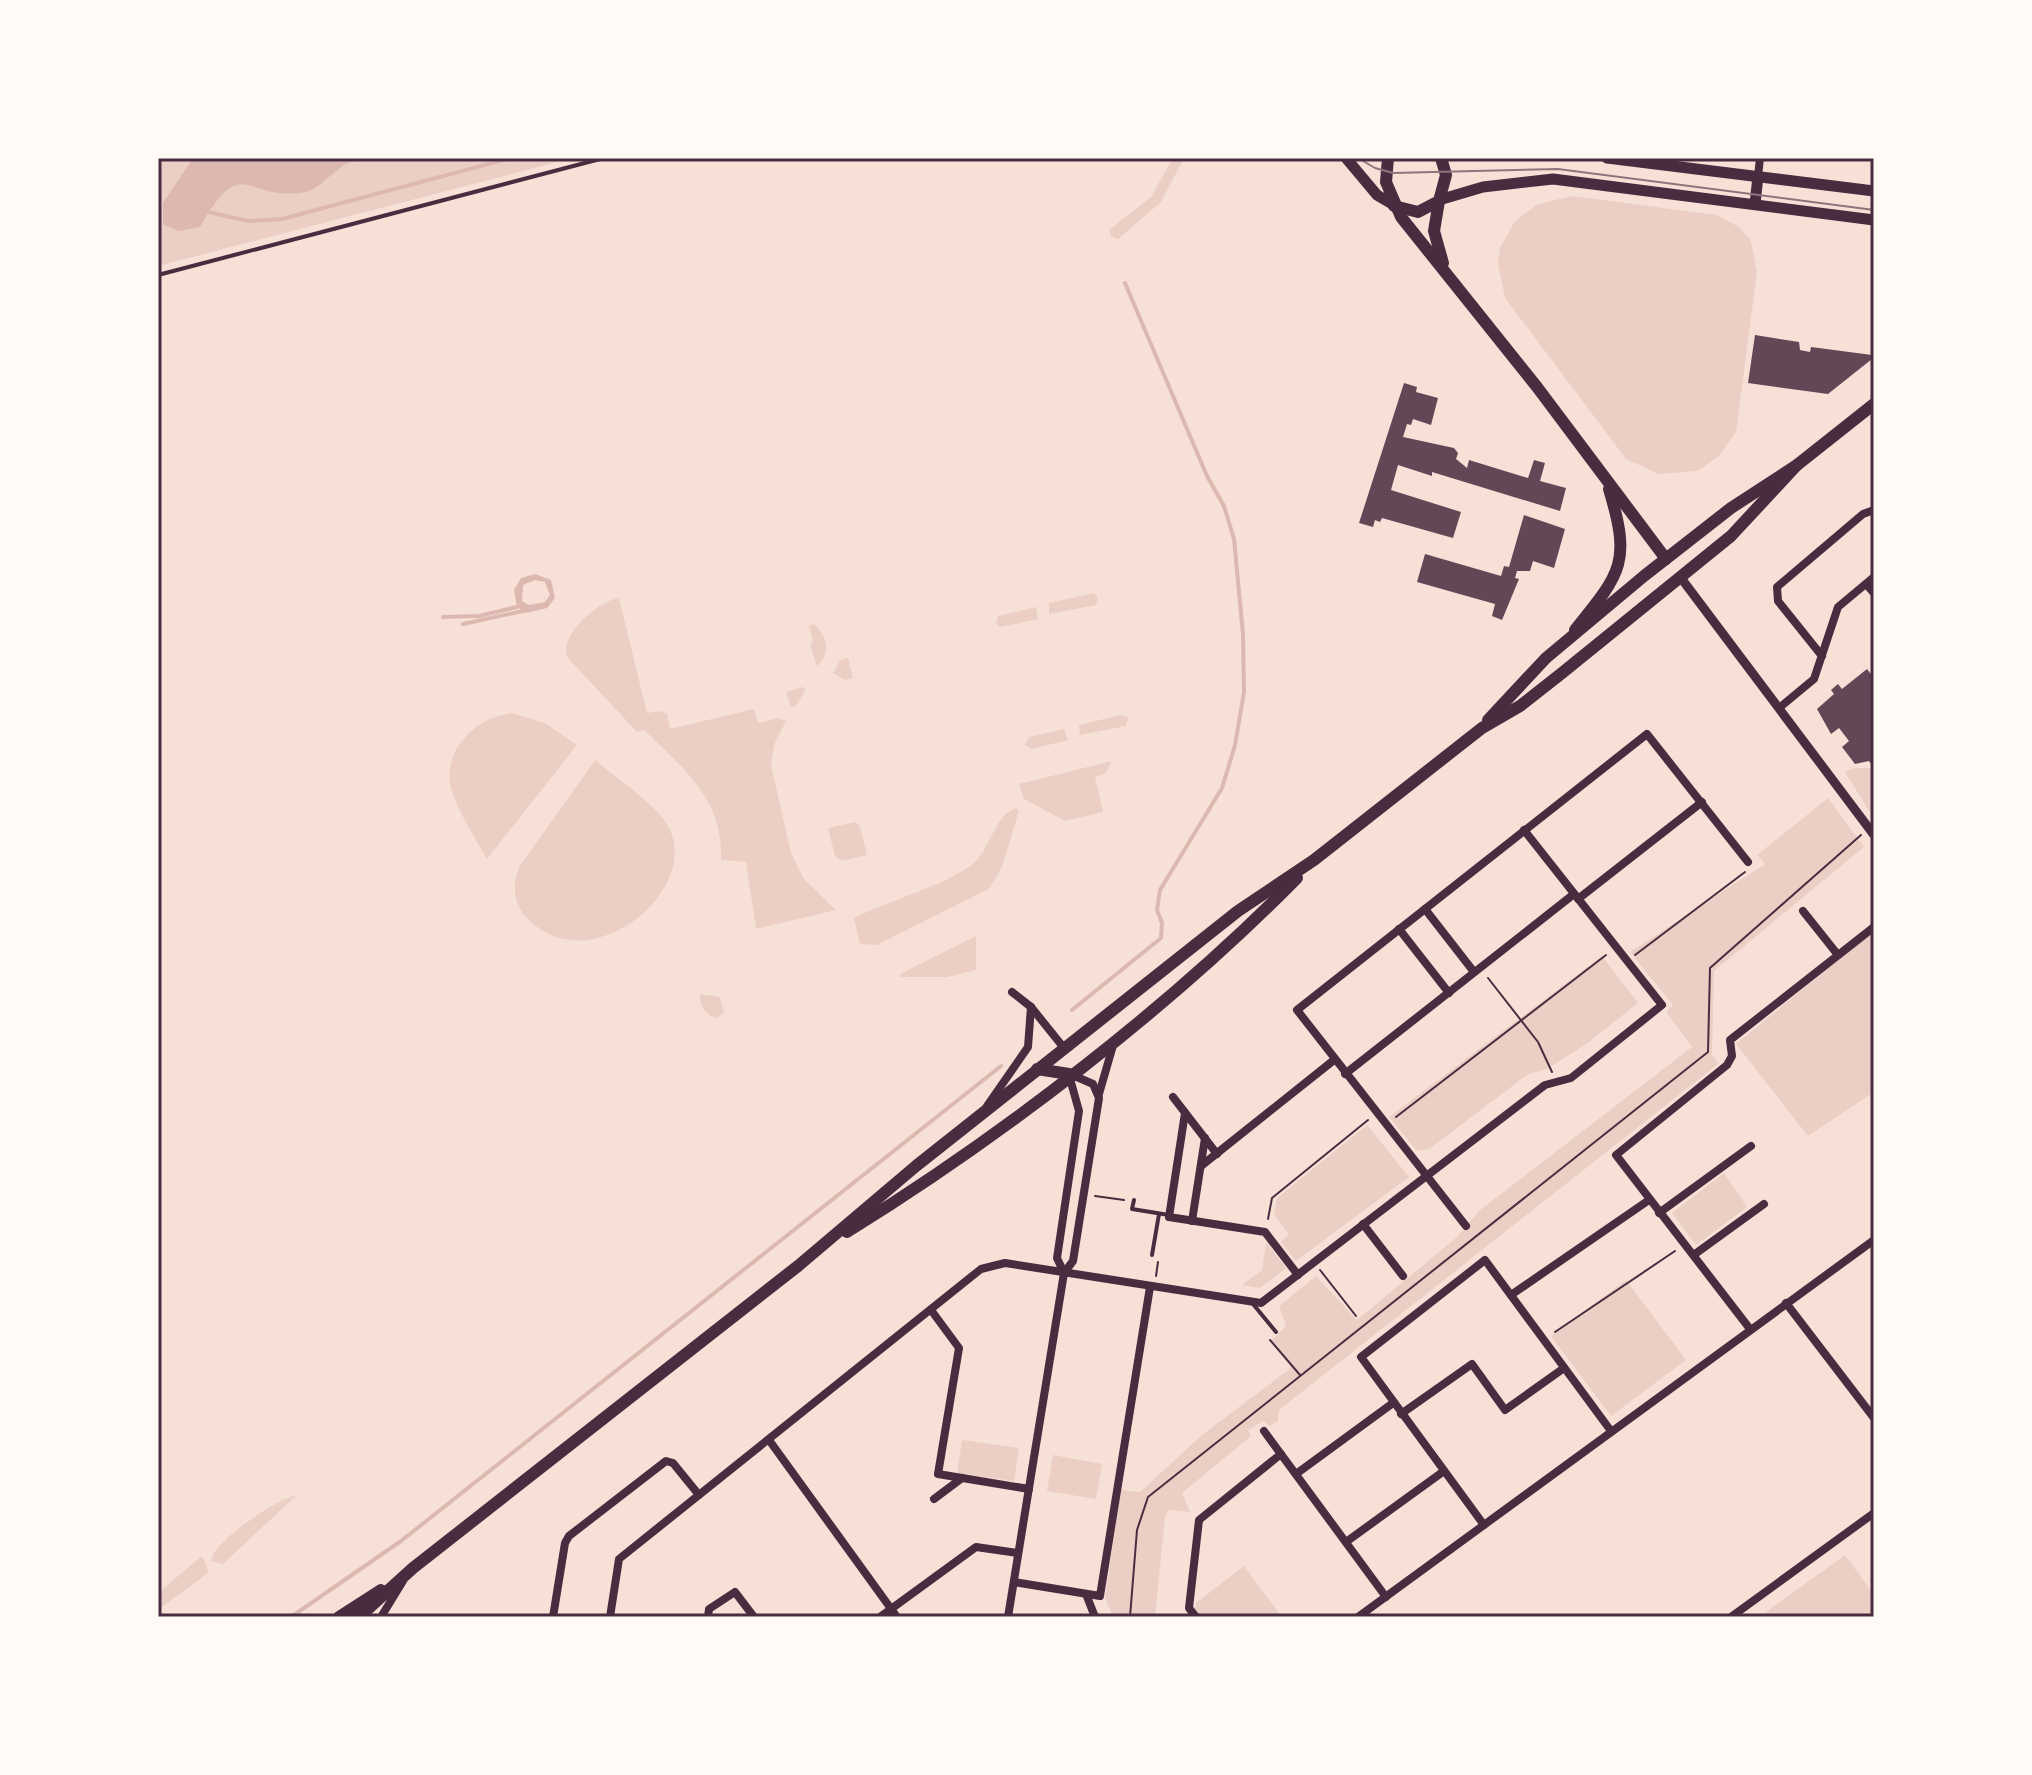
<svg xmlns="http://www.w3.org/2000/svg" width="2032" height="1775" font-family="Figtree,sans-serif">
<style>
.green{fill:#ebcfc5}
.water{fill:#dcb8b0;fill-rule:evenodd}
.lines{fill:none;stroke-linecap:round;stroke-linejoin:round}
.stream{stroke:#dcb8b0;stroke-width:4}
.building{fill:#644757}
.path{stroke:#4a2c40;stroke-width:2}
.service{stroke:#4a2c40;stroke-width:4}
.minor{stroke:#4a2c40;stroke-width:8}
.tertiary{stroke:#4a2c40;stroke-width:9}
.secondary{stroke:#4a2c40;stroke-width:11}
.primary{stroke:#4a2c40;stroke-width:12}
.trunk{stroke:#4a2c40;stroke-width:12}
.tram{stroke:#8f747c;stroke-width:2}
.neatline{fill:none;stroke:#4a2c40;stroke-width:3}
</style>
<rect width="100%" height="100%" fill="#f7e1d7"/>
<!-- green -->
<g class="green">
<polygon points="158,158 573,158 158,266"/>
<polygon points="1173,158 1184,158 1161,202 1118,239 1111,236 1109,230 1151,197"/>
<polygon points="1572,196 1717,215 1739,227 1751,241 1757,272 1736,432 1718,457 1697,471 1659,474 1626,459 1505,298 1498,263 1500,248 1515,221 1538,204"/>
<polygon points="1094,593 1098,598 1096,605 1049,614 1049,603"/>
<path d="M619,598L647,713L660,711L667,714L670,729L754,709L758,723L779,718L786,721L774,745L771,765L791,853L804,879L836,910L756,929L746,862L721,860C723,799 685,770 644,730L637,732L567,657C559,635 599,600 619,598Z"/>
<polygon points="1036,607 1038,619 1000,627 996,623 998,616"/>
<path d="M814,624C828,636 831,655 817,666L810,645L813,642L809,626Z"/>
<polygon points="848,658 853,678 845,680 833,673 840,660"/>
<polygon points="802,687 806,689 796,706 791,707 786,692"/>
<path d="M512,713L545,723L577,745L487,859C475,838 460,815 452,792C440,752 475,717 512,713Z"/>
<polygon points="1121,715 1128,718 1126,726 1080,735 1079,725"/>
<polygon points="1064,729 1068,740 1032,749 1025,745 1029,737"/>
<path d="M595,760C616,778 656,804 668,826C703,888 594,980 531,922C514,907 511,887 519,867Z"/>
<polygon points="1112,761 1105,774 1095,777 1103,812 1065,821 1024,799 1019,784"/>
<polygon points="1854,768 1874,768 1874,819 1845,772"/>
<polygon points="1828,798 1864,847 1714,971 1712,1054 1718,1064 1279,1410 1278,1421 1270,1426 1263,1421 1248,1430 1251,1436 1182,1493 1190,1512 1169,1510 1165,1517 1155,1617 1113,1617 1105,1598 1121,1490 1140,1492 1202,1435 1291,1368 1272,1340 1286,1326 1279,1306 1316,1276 1357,1320 1457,1237 1480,1210 1692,1047 1666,1012 1673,1005 1630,952 1765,864 1757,855"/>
<path d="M1016,808L1019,811L1002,867L989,889L877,945L860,944L854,918C890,900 938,888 970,866C991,852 993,815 1016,808Z"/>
<polygon points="855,822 860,827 867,855 842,861 835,856 828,828"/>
<polygon points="1874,931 1874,1092 1808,1136 1736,1044"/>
<polygon points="976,936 976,970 947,977 901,977 900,974"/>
<polygon points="1602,956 1638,1003 1589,1042 1549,1068 1527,1075 1429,1149 1417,1151 1389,1117"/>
<path d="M700,994L720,997L724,1013L716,1018C705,1015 699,1005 700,994Z"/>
<polygon points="1367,1125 1409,1177 1296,1261 1281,1242 1289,1234 1274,1215 1277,1198"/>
<polygon points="1724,1173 1747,1207 1696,1245 1672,1213"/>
<polygon points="1266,1242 1286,1268 1260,1288 1242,1285 1262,1270"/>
<polygon points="1626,1280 1686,1360 1611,1416 1551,1336"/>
<polygon points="962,1440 1019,1448 1014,1481 957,1473"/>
<polygon points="1053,1455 1102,1464 1096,1499 1047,1491"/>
<path d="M297,1495L223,1564L211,1561C211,1543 279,1497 297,1495Z"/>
<polygon points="1845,1555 1874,1595 1874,1617 1759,1617"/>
<polygon points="202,1556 209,1572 158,1610 158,1593"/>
<polygon points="1244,1566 1282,1617 1199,1617 1195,1611 1196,1603"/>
</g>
<!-- water -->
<g class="water">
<path d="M193,158H408C388,162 365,156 346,164C333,171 319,189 306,192C244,203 244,150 200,227L178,231L163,224V203Z"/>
<path d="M535,574L551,580L555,598L547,608L526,613L517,607L514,590L521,578ZM535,580L545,582L550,595L545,602L529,605L522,601L523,585Z"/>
</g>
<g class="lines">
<!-- stream -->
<g class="stream">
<polyline points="208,212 248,221 282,219 511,158"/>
<polyline points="443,617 479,616 517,607"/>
<polyline points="463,624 523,611"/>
<polyline points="1072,1010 1161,938 1162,923 1157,910 1160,890 1222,788 1235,745 1244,692 1243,634 1234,539 1224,506 1207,476 1125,283"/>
<polyline points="291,1617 401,1541 1001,1066"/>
</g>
</g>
<!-- building -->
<g class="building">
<polygon points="1755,335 1799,342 1800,350 1810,352 1811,347 1872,355 1872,359 1828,394 1748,383"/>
<polygon points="1404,383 1417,387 1416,392 1438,398 1431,425 1413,419 1411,425 1407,424 1403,437 1454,448 1458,453 1456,459 1467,468 1469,460 1528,478 1534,460 1545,463 1540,481 1566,488 1560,511 1432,472 1432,476 1398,465 1391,490 1461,512 1453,538 1382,518 1380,522 1375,520 1373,527 1359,523"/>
<polygon points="1524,515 1565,529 1554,568 1533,561 1530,571 1517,571 1515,578 1519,579 1502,620 1492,616 1495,604 1417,582 1425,554 1501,576 1504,566 1509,567"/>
<polygon points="1867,669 1874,678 1874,768 1869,761 1855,764 1842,747 1849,741 1839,728 1831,734 1817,709 1834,694 1831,690 1838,684 1842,689"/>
</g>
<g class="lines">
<!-- path -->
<g class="path">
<polyline points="1635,955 1745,872"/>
<polyline points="1488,978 1538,1042 1552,1072"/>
<polyline points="1396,1117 1606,955"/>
<polyline points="1095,1196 1124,1200"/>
<polyline points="1268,1219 1272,1198 1368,1120"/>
<polyline points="1320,1270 1356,1316"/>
<polyline points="1156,1276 1158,1262"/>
<polyline points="1555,1332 1675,1251"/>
<polyline points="1270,1340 1300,1375"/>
<polyline points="1130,1617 1137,1530 1148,1497 1708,1052 1710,968 1861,835"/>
</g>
<!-- service -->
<g class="service">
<polyline points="158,275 604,158"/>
<polyline points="1134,1200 1132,1209 1169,1215"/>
<polyline points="1152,1255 1159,1214"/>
<polyline points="1253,1304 1276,1332"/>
</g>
<!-- minor -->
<g class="minor">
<polyline points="1758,176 1760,158"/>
<polyline points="1866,584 1874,593"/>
<polyline points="1822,656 1778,601 1777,587 1863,514 1874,510"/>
<polyline points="1779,708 1814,679 1838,607 1874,577"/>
<polyline points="1578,899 1702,802"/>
<polyline points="1425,909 1474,972"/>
<polyline points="1803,911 1838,955"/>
<polyline points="1399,929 1449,993"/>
<polyline points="1012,992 1031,1007 1064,1048"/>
<polyline points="1345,1074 1574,894"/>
<polyline points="1099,1094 1114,1042"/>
<polyline points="1173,1097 1217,1154"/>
<polyline points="987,1106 1028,1047 1031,1007"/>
<polyline points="1185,1113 1169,1217 1265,1232 1298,1275"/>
<polyline points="1201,1166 1334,1060"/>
<polyline points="1659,1213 1751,1146"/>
<polyline points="1192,1221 1205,1138"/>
<polyline points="1363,1224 1403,1276"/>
<polyline points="1466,1226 1297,1010 1647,734 1748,862"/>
<polyline points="1695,1254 1764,1204"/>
<polyline points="1064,1273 1057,1258 1079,1111 1069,1075"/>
<polyline points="1511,1295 1649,1200"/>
<polyline points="1786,1303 1874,1418"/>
<polyline points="931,1310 959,1348 938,1474 1029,1489"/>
<polyline points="1750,1329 1616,1155 1727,1065 1732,1056 1730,1040 1874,927"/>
<polyline points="1401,1414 1472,1364 1505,1410 1564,1368"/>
<polyline points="1264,1431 1386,1597"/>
<polyline points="769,1440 897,1617"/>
<polyline points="1296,1474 1393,1403"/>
<polyline points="934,1499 962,1478"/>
<polyline points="1484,1525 1361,1357 1485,1260 1611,1431"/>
<polyline points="1346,1542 1444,1471"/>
<polyline points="1014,1582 1100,1596 1150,1287"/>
<polyline points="1086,1594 1095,1617"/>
<polyline points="381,1617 403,1581"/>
<polyline points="553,1617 565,1543 569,1536 666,1461 673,1463 699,1495"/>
<polyline points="610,1617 619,1559 981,1269 1005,1263 1261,1303 1545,1085 1571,1078 1662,1005 1524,830"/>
<polyline points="708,1617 709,1609 735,1592 754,1617"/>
<polyline points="880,1617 976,1547 1018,1553"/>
<polyline points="1008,1617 1064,1273 1073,1261 1099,1098 1093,1084 1070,1074"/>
<polyline points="1196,1617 1189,1608 1199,1520 1281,1454"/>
<polyline points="1358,1617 1874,1240"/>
<polyline points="1731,1617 1874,1513"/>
</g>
<!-- tertiary -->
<polyline class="tertiary" points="1681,578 1874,835"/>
<!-- secondary -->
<g class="secondary">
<polyline points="1346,158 1377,195 1394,205"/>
<polyline points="1607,158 1874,191"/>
<polyline points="1439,200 1483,187 1553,179 1874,220"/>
<polyline points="1755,204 1758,176"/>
</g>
<!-- primary -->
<g class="primary">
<polyline points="1388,158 1386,182 1401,217 1537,387 1666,559"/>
<polyline points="1439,201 1434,231 1443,263"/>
<polyline points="1394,206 1418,212 1439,201 1446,175 1441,158"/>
<path d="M1575,630C1622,572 1631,562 1609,489"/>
</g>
<!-- trunk -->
<g class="trunk">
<polyline points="1488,720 1546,658 1644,576 1731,508 1797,465 1874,404"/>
<polyline points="1037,1069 1069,1074"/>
<path d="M847,1232C1002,1136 1169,1008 1297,878"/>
<polyline points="339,1617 381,1590"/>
<polyline points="359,1617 413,1568 798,1266 916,1166 1238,911 1314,860 1482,728 1520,706 1562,673 1731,536 1797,465"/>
</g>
<!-- tram -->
<polyline class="tram" points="1358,158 1375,168 1393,173 1558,169 1874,210"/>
</g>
<!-- border -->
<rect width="2032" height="1775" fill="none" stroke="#fffaf5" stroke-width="320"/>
<rect x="160" y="160" width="1712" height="1455" class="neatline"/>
</svg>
